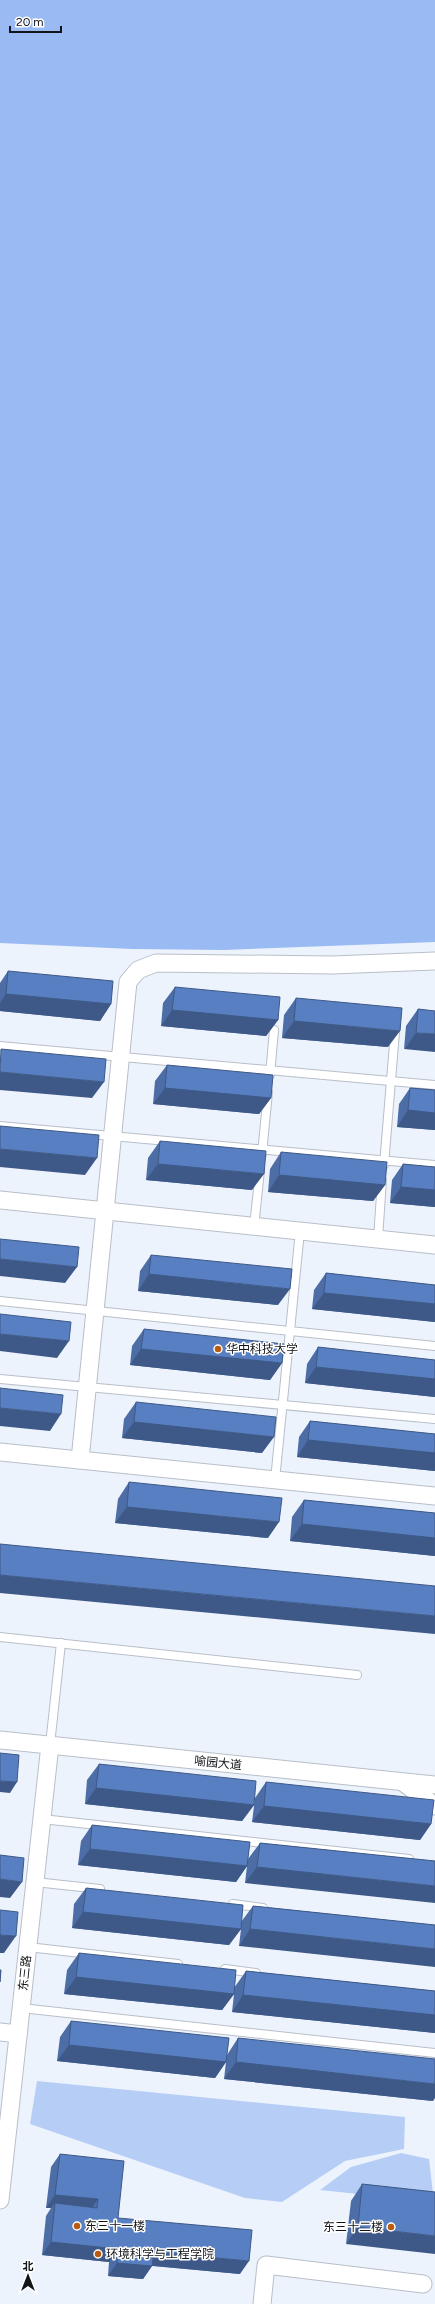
<svg xmlns="http://www.w3.org/2000/svg" width="435" height="2304" font-family="Figtree,'Noto Sans SC',sans-serif">
<style>
.green{fill:#b6cef6}
.forest{fill:#99baf3}
.lines{fill:none;stroke-linecap:round;stroke-linejoin:round}
.lane-casing{stroke:#b9bfc8;stroke-width:10}
.street-casing{stroke:#b9bfc8;stroke-width:19}
.lane{stroke:#fff;stroke-width:8}
.street{stroke:#fff;stroke-width:17}
.wall{fill:#4c6da6}
.shaded-wall{fill:#3e5987}
.building{fill:#587fc1;stroke:#3e5987}
.poi-dot{fill:#b95b10;stroke:#fff;stroke-width:1.5}
.labels{text-anchor:middle;stroke-width:3;stroke-linejoin:round;paint-order:stroke}
.poi-label{font-size:12px;fill:#121418;stroke:#fff;text-anchor:start}
.street-label{font-size:12px;fill:#121418;stroke:#fff}
</style>
<rect width="100%" height="100%" fill="#edf3fd"/>
<!-- green -->
<g class="green">
<polygon points="37,2081 405,2117 404,2149 345,2161 282,2202 245,2198 30,2124"/>
<polygon points="401,2153 429,2159 434,2202 320,2190 351,2167"/>
</g>
<!-- forest -->
<polygon class="forest" points="0,0 435,0 435,942 224,950 132,949 0,943"/>
<g class="lines">
<!-- lane casing -->
<g class="lane-casing">
<g id="lane">
<polyline points="0,1046 435,1085"/>
<polyline points="270,1075 274,1030"/>
<polyline points="0,1126 435,1165"/>
<polyline points="262,1154 268,1092"/>
<polyline points="384,1165 395,1032"/>
<polyline points="254,1227 260,1170"/>
<polyline points="378,1239 382,1180"/>
<polyline points="0,1301 435,1346"/>
<polyline points="0,1379 435,1419"/>
<polyline points="275,1480 300,1231"/>
<polyline points="0,1637 357,1675"/>
<polyline points="50,1745 61,1643"/>
<polyline points="42,1819 409,1859"/>
<polyline points="35,1882 100,1889"/>
<polyline points="233,1904 263,1908"/>
<polyline points="28,1947 178,1964"/>
<polyline points="225,1969 256,1973"/>
<polyline points="21,2008 435,2053"/>
</g>
</g>
<!-- street casing -->
<g class="street-casing">
<g id="street">
<polyline points="0,1200 435,1245"/>
<polyline points="0,1452 435,1496"/>
<polyline points="80,1460 128,982 138,970 156,963 332,965 435,961"/>
<polyline points="0,1740 435,1785"/>
<polyline points="404,1783 435,1806"/>
<polyline points="0,2032 18,2034"/>
<polyline points="0,2200 50,1745"/>
<polyline points="262,2304 266,2265 423,2284"/>
</g>
</g>
<!-- lane -->
<use href="#lane" class="lane"/>
<!-- street -->
<use href="#street" class="street"/>
</g>
<!-- wall -->
<g class="wall">
<polygon points="8,971 111,1004 100,1021 0,1011 0,983"/>
<polygon points="175,987 278,1020 266,1036 161,1026 163,1003"/>
<polygon points="296,998 388,1047 282,1038 284,1015"/>
<polygon points="418,1009 435,1011 404,1049 406,1026"/>
<polygon points="167,1065 271,1098 259,1114 153,1104 155,1081"/>
<polygon points="410,1088 435,1090 435,1130 397,1127 399,1104"/>
<polygon points="160,1141 252,1190 146,1180 148,1158"/>
<polygon points="281,1152 385,1185 373,1201 268,1192 270,1169"/>
<polygon points="403,1164 435,1167 435,1207 390,1203 392,1180"/>
<polygon points="151,1255 278,1305 138,1291 140,1271"/>
<polygon points="326,1273 435,1285 435,1322 312,1309 314,1290"/>
<polygon points="144,1329 282,1363 270,1380 130,1365 132,1346"/>
<polygon points="318,1347 435,1360 435,1397 305,1383 307,1364"/>
<polygon points="136,1402 262,1453 122,1438 124,1419"/>
<polygon points="310,1421 435,1434 435,1471 297,1457 299,1437"/>
<polygon points="129,1482 268,1538 115,1523 118,1499"/>
<polygon points="304,1500 435,1513 435,1556 290,1541 292,1517"/>
<polygon points="99,1764 254,1805 242,1821 85,1804 87,1780"/>
<polygon points="266,1782 431,1824 420,1840 252,1822 255,1798"/>
<polygon points="92,1825 248,1859 260,1843 435,1861 245,1883 247,1866 236,1882 78,1865 81,1841"/>
<polygon points="86,1888 241,1922 253,1906 435,1925 239,1946 241,1929 229,1945 72,1928 74,1904"/>
<polygon points="79,1953 234,1988 246,1971 435,1991 435,2033 232,2012 234,1994 222,2010 64,1994 67,1970"/>
<polygon points="71,2021 227,2055 238,2038 433,2101 224,2079 226,2062 215,2078 57,2061 60,2037"/>
<polygon points="60,2154 118,2218 240,2274 152,2266 143,2279 108,2276 109,2262 42,2255 46,2216 51,2208 46,2208 51,2167"/>
<polygon points="362,2184 435,2192 346,2244 351,2201"/>
</g>
<!-- shaded-wall -->
<g class="shaded-wall">
<polygon points="6,994 111,1004 100,1021 0,1011 0,1003"/>
<polygon points="172,1010 278,1020 266,1036 161,1026"/>
<polygon points="294,1021 400,1031 388,1047 282,1038"/>
<polygon points="416,1033 435,1034 435,1052 404,1049"/>
<polygon points="0,1072 104,1082 92,1098 0,1090"/>
<polygon points="165,1088 271,1098 259,1114 153,1104"/>
<polygon points="408,1110 435,1113 435,1130 397,1127"/>
<polygon points="0,1149 97,1158 85,1175 0,1167"/>
<polygon points="158,1164 264,1174 252,1190 146,1180"/>
<polygon points="279,1175 385,1185 373,1201 268,1192"/>
<polygon points="401,1187 435,1190 435,1207 390,1203"/>
<polygon points="0,1259 77,1267 65,1283 0,1276"/>
<polygon points="149,1274 290,1289 278,1305 138,1291"/>
<polygon points="324,1293 435,1304 435,1322 312,1309"/>
<polygon points="0,1334 69,1341 57,1358 0,1351"/>
<polygon points="141,1349 282,1363 270,1380 130,1365"/>
<polygon points="316,1367 435,1379 435,1397 305,1383"/>
<polygon points="0,1408 61,1414 50,1431 0,1426"/>
<polygon points="134,1422 274,1437 262,1453 122,1438"/>
<polygon points="308,1440 435,1453 435,1471 297,1457"/>
<polygon points="127,1507 279,1522 268,1538 115,1523"/>
<polygon points="302,1524 435,1538 435,1556 290,1541"/>
<polygon points="0,1575 435,1616 435,1634 0,1593"/>
<polygon points="0,1781 17,1782 10,1793 0,1792"/>
<polygon points="96,1788 254,1805 242,1821 85,1804"/>
<polygon points="264,1806 431,1824 420,1840 252,1822"/>
<polygon points="90,1849 247,1866 236,1882 78,1865"/>
<polygon points="257,1867 435,1886 435,1903 245,1883"/>
<polygon points="0,1879 22,1882 10,1898 0,1897"/>
<polygon points="83,1912 241,1929 229,1945 72,1928"/>
<polygon points="250,1929 435,1949 435,1967 239,1946"/>
<polygon points="0,1935 16,1936 4,1953 0,1953"/>
<polygon points="76,1977 234,1994 222,2010 64,1994"/>
<polygon points="243,1995 435,2015 435,2033 232,2012"/>
<polygon points="69,2045 226,2062 215,2078 57,2061"/>
<polygon points="236,2062 435,2084 435,2098 433,2101 224,2079"/>
<polygon points="55,2195 98,2199 89,2212 55,2203 51,2208 46,2208"/>
<polygon points="358,2227 435,2236 435,2254 346,2244"/>
<polygon points="51,2242 118,2249 109,2262 42,2255"/>
<polygon points="154,2252 249,2261 240,2274 145,2265"/>
<polygon points="117,2263 152,2266 143,2279 108,2276"/>
</g>
<!-- building -->
<g class="building">
<polygon points="8,971 113,981 111,1004 6,994"/>
<polygon points="175,987 280,997 278,1020 172,1010"/>
<polygon points="296,998 402,1008 400,1031 294,1021"/>
<polygon points="418,1009 435,1011 435,1034 416,1033"/>
<polygon points="1,1049 106,1059 104,1082 0,1072"/>
<polygon points="167,1065 273,1075 271,1098 165,1088"/>
<polygon points="410,1088 435,1090 435,1113 408,1110"/>
<polygon points="0,1126 99,1135 97,1158 0,1149"/>
<polygon points="160,1141 266,1151 264,1174 158,1164"/>
<polygon points="281,1152 387,1162 385,1185 279,1175"/>
<polygon points="403,1164 435,1167 435,1190 401,1187"/>
<polygon points="0,1239 79,1247 77,1267 0,1259"/>
<polygon points="151,1255 292,1269 290,1289 149,1274"/>
<polygon points="326,1273 435,1285 435,1304 324,1293"/>
<polygon points="0,1314 71,1322 69,1341 0,1334"/>
<polygon points="144,1329 284,1344 282,1363 141,1349"/>
<polygon points="318,1347 435,1360 435,1379 316,1367"/>
<polygon points="0,1388 63,1395 61,1414 0,1408"/>
<polygon points="136,1402 276,1417 274,1437 134,1422"/>
<polygon points="310,1421 435,1434 435,1453 308,1440"/>
<polygon points="129,1482 282,1498 279,1522 127,1507"/>
<polygon points="304,1500 435,1513 435,1538 302,1524"/>
<polygon points="0,1544 435,1586 435,1616 0,1575"/>
<polygon points="0,1753 19,1755 17,1782 0,1781"/>
<polygon points="99,1764 256,1781 254,1805 96,1788"/>
<polygon points="266,1782 434,1800 431,1824 264,1806"/>
<polygon points="92,1825 250,1842 247,1866 90,1849"/>
<polygon points="260,1843 435,1861 435,1886 257,1867"/>
<polygon points="0,1855 24,1858 22,1882 0,1879"/>
<polygon points="86,1888 243,1905 241,1929 83,1912"/>
<polygon points="253,1906 435,1925 435,1949 250,1929"/>
<polygon points="0,1910 18,1912 16,1936 0,1935"/>
<polygon points="79,1953 236,1970 234,1994 76,1977"/>
<polygon points="0,1970 1,1970 0,1982"/>
<polygon points="246,1971 435,1991 435,2015 243,1995"/>
<polygon points="71,2021 229,2038 226,2062 69,2045"/>
<polygon points="238,2038 435,2059 435,2084 236,2062"/>
<polygon points="60,2154 124,2161 118,2218 252,2230 249,2261 154,2252 152,2266 117,2263 118,2249 51,2242 55,2203 97,2208 98,2199 55,2195"/>
<polygon points="362,2184 435,2192 435,2236 358,2227"/>
</g>
<!-- markers -->
<g class="poi-dot">
<circle cx="218" cy="1349" r="4"/>
<circle cx="77" cy="2226" r="4"/>
<circle cx="391" cy="2227" r="4"/>
<circle cx="98" cy="2254" r="4"/>
</g>
<g class="labels">
<!-- poi labels -->
<g class="poi-label">
<text x="226" y="1353">华中科技大学</text>
<text x="85" y="2230">东三十一楼</text>
<text x="383" y="2231" text-anchor="end">东三十二楼</text>
<text x="106" y="2258">环境科学与工程学院</text>
</g>
<!-- street labels -->
<g class="street-label">
<text transform="translate(218 1763) rotate(6)" y="4">喻园大道</text>
<text transform="translate(25 1973) rotate(-84)" y="4">东三路</text>
</g>
</g>
<!-- north arrow -->
<g transform="translate(28 2276)" stroke="#ffffff" stroke-width="3" paint-order="stroke">
<path d="M0-3L7 15L0 10L-7 15Z" fill="#121418"/>
<text y="-6" font-size="11" font-weight="bold" text-anchor="middle" fill="#121418">北</text>
</g>
<!-- scale -->
<path d="M10 26v6h51v-6" fill="none" stroke="#121418" stroke-width="2"/>
<text x="16" y="26" font-size="12" fill="#121418" stroke="#ffffff" stroke-width="3" paint-order="stroke">20 m</text>
</svg>
